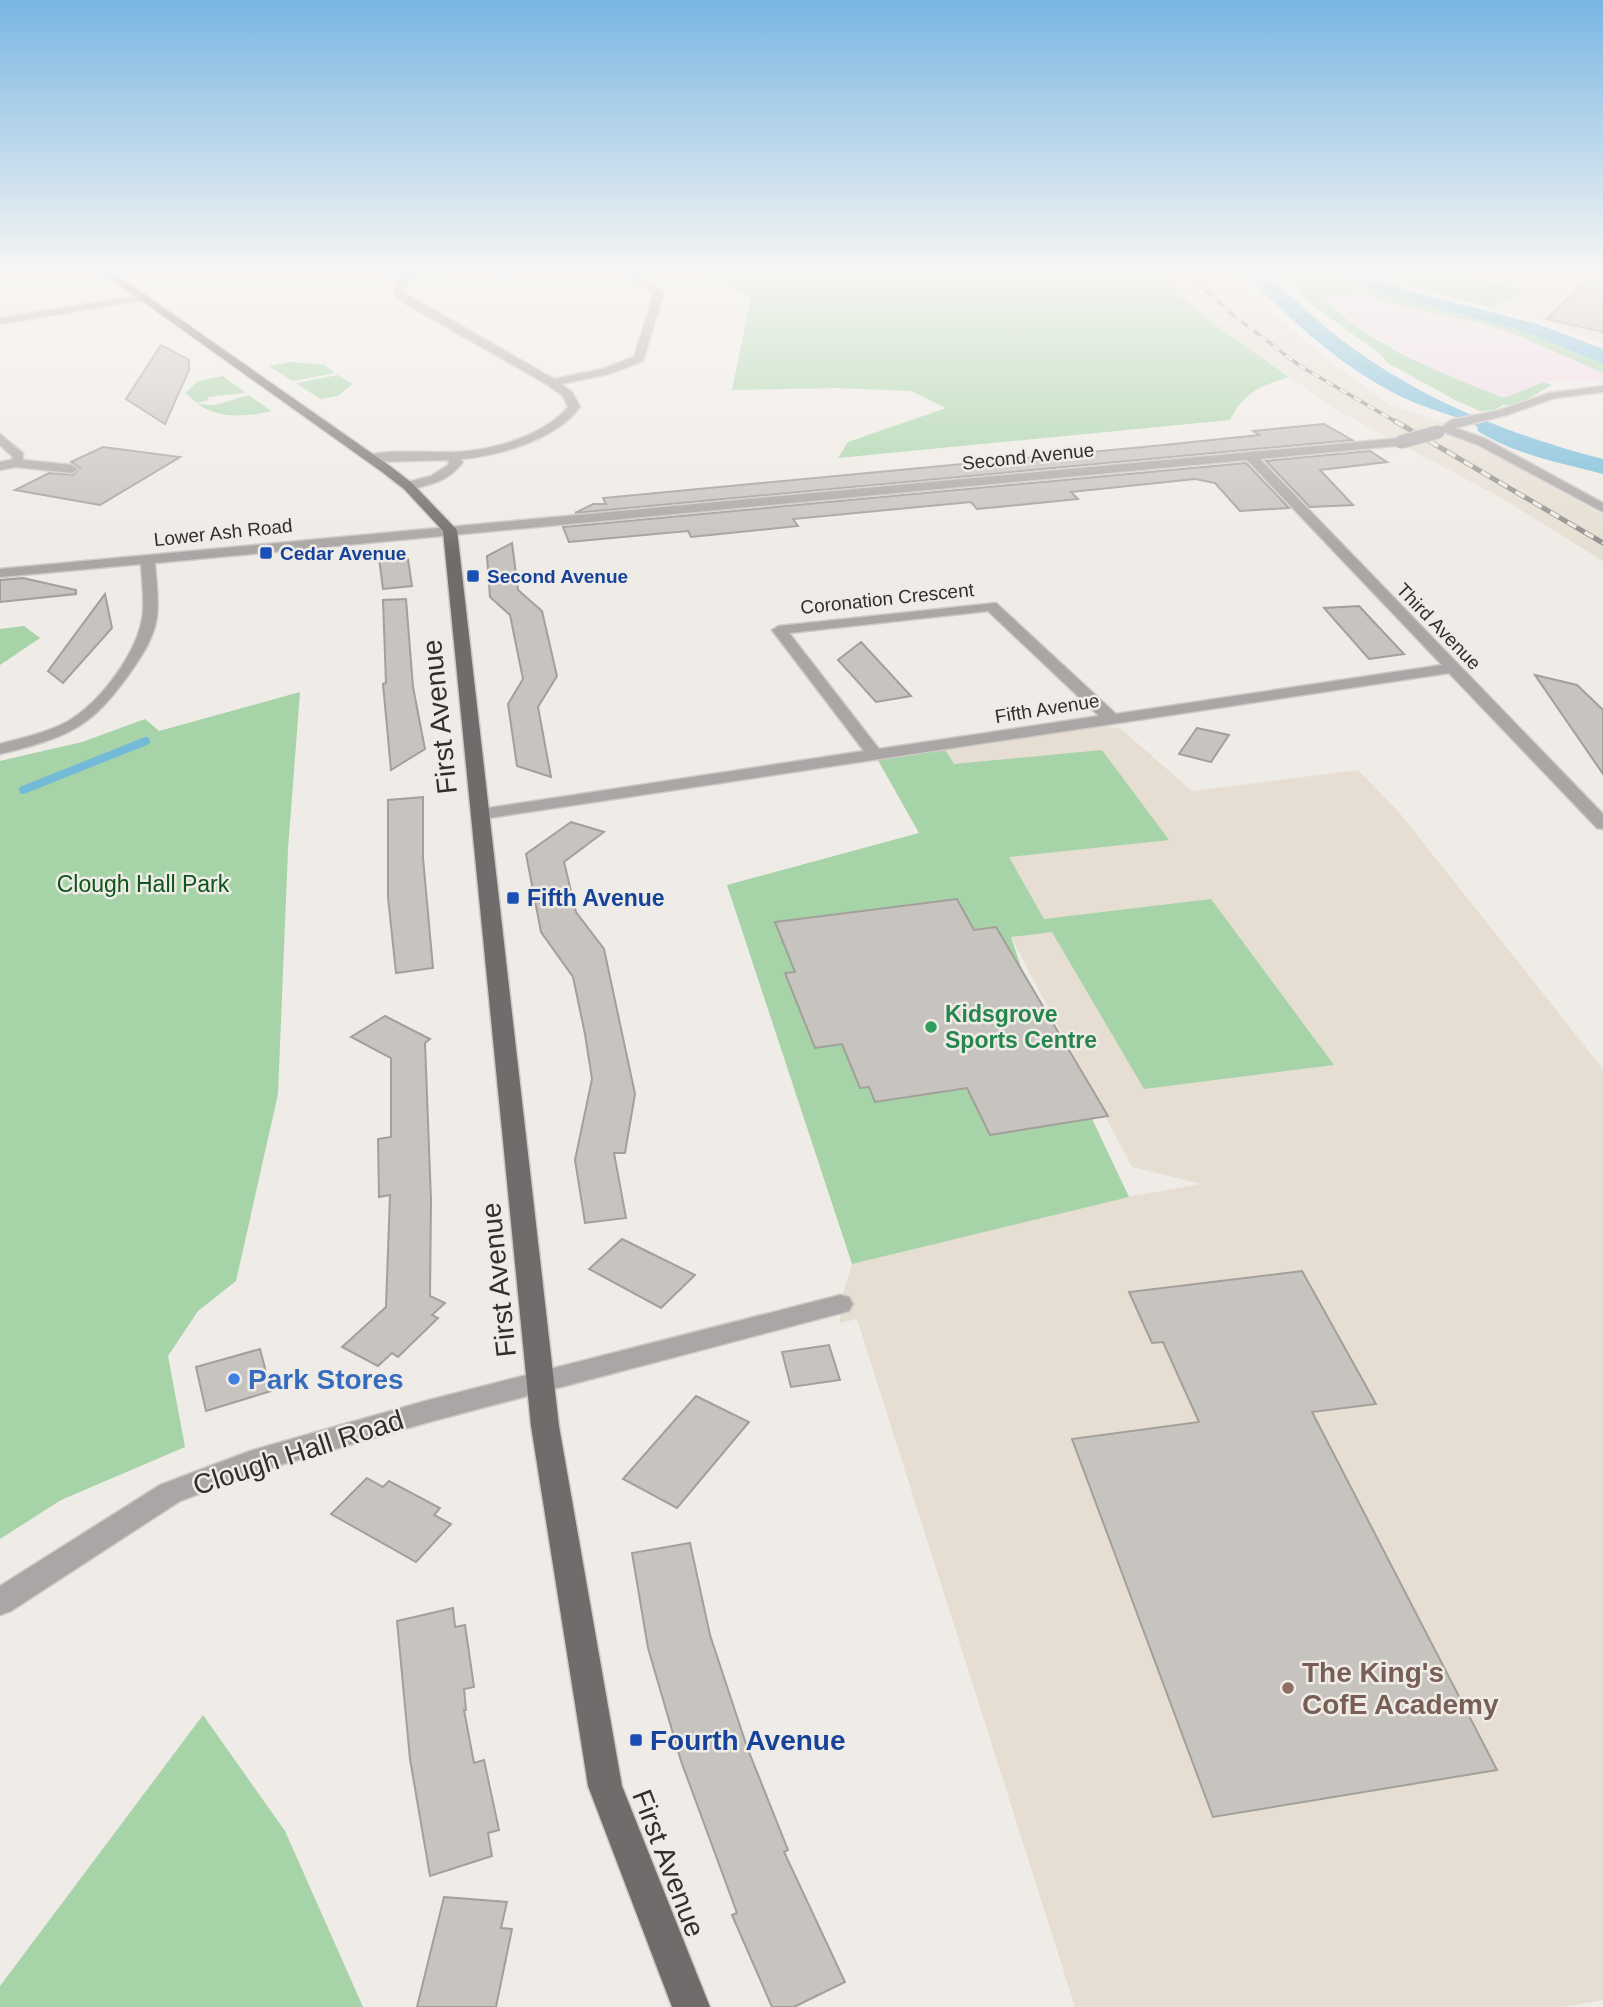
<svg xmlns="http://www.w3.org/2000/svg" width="1603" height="2007" font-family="Arial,sans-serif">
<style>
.commercial{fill:#f1dae7}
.built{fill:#e6ded2}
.green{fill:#a6d3a7}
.water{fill:#73bad9}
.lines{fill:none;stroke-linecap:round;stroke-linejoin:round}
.stream{stroke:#73bad9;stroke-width:8}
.building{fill:#c7c3be;stroke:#a39f9a;stroke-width:2}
.minor-casing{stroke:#cdc9c5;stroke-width:3}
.major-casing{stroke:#cdc9c5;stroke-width:3}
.minor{fill:#a9a6a5;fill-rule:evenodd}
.major{fill:#716c6b;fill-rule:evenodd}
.rail-far1-casing{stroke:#918f8b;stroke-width:3.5}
.rail-casing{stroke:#918f8b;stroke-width:5}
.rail-far1{stroke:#efebe6;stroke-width:2.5;stroke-dasharray:8;stroke-linecap:butt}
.rail{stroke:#efebe6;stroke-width:3.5;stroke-dasharray:10;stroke-linecap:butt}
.minor-bridge-casing{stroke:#cdc9c5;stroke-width:15;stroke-linecap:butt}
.minor-bridge{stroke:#a9a6a5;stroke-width:13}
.transit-dot{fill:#1a4fb4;stroke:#efebe6;stroke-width:2.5}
.leisure-dot{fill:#2e9e5b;stroke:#efebe6;stroke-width:2.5}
.shop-dot{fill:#3f7fe0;stroke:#efebe6;stroke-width:2.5}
.education-dot{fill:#8d6e63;stroke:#efebe6;stroke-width:2.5}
.labels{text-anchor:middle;stroke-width:5;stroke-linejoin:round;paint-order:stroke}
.far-street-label{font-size:19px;fill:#302f2d;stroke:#efebe6}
.far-transit-label{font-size:19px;font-weight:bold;fill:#164399;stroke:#efebe6;text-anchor:start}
.park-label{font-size:23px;fill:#0d551a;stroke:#efebe6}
.transit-label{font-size:23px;font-weight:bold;fill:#164399;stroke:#efebe6;text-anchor:start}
.leisure-label{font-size:23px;font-weight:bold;fill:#27864d;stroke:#efebe6;text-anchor:start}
.near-street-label{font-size:28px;fill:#302f2d;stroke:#efebe6}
.near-shop-label{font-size:28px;font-weight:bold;fill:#366cbe;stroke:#efebe6;text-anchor:start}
.near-education-label{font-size:28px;font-weight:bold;fill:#785e54;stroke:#efebe6;text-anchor:start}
.near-transit-label{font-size:28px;font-weight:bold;fill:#164399;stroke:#efebe6;text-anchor:start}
</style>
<rect width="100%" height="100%" fill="#efebe6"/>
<!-- commercial -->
<polygon class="commercial" points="1365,293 1381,301 1510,332 1603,373 1603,382 1564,379 1544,382 1504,398 1437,372 1358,327 1325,300 1330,296"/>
<!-- built -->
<g class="built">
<polygon points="1158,273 1229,273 1251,296 1328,360 1390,405 1447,423 1434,429 1500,457 1603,515 1603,561 1498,496 1338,411 1195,310"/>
<polygon points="1450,273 1603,273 1603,344 1551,323 1492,308 1524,291 1487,279"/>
<polygon points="1089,723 1121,729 1192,791 1358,770 1398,811 1603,1069 1603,2000 1563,2007 1075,2007 857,1319 840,1323 840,1304 852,1264 859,1256 959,1226 1201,1184 1132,1167 1011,937 1051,931 942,745"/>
</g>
<!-- green -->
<g class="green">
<path d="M706,273H1158L1195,310L1289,377C1261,386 1244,392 1230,420L838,458L848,442L946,408L911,391L837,388L732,390L751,298Z"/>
<path d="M1281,273H1334L1380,293L1524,331L1603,364V373L1510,332L1478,323L1381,301L1365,293L1330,296L1325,300C1373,347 1442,374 1504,398L1544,382L1552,385L1515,406L1503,405L1494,410L1480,411L1455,400L1388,363L1378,352L1313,306Z"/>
<path d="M1382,273C1435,273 1474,275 1525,291L1492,308L1431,292Z"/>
<polygon points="292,362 324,365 335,373 293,381 269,366"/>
<polygon points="338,375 352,384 338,396 320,399 296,383"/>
<polygon points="223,376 246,393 207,397 209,400 197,403 185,393 198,381"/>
<path d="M249,395L271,411C248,417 218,419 198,404L215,405Z"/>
<polygon points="24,626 40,638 0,665 0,629"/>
<polygon points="300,692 288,849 278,1094 236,1281 198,1311 168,1356 185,1447 61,1500 0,1539 0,761 82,742 145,719 159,731"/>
<polygon points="942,745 954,764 1102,750 1169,840 1009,857 1044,919 1211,899 1334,1065 1144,1089 1052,932 1011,937 1023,973 1129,1197 852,1264 727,885 919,833 875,755"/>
<polygon points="203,1715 285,1831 363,2007 0,2007 0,1986"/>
</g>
<!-- water -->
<g class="water">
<path d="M1245,273H1264C1294,298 1322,327 1354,349C1429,403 1514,436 1603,459V474C1561,463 1516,455 1478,431L1477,426C1449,413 1419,407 1392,392C1336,362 1288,318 1245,273Z"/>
<polygon points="1334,273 1366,273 1407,290 1540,325 1603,349 1603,364 1524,331 1380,293"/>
</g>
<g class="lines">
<!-- stream -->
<polyline class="stream" points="23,790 146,741"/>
</g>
<!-- building -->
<g class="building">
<polygon points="1594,273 1603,273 1603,332 1547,319"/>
<polygon points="161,345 189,360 189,370 165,424 126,399"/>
<polygon points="1324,424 1352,440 575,513 593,504 606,504 603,498 1164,445 1259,435 1253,431"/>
<polygon points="103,447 180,457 100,505 15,490 49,473 73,475 80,468 71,462"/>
<polygon points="1370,451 1387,462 1320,470 1353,505 1310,507 1266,461"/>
<polygon points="1246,463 1289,508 1240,511 1215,483 1195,479 1071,492 1078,499 977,509 971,502 793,519 798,526 691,537 688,531 569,542 563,527"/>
<polygon points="512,543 518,590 542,611 557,676 538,707 551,777 517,766 508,704 523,679 510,615 490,597 487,556"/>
<polygon points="378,550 408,559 412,586 383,589"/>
<polygon points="23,578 76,590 76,594 0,602 0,580"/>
<polygon points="105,594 112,628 63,683 48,671"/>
<polygon points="406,599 413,687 425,749 391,770 383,684 386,683 383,600"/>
<polygon points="1359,606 1373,621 1404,654 1369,659 1324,608"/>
<polygon points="861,642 911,696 876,702 838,660"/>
<polygon points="1535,675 1577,685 1603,710 1603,774"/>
<polygon points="1197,728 1229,735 1211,762 1179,754"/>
<polygon points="423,797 423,858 433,968 396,973 388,897 388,800"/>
<polygon points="571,822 604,832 564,862 576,912 604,949 635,1094 625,1153 614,1153 626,1218 585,1223 575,1160 592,1079 585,1034 573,977 541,932 526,854"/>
<polygon points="957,899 974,930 996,927 1108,1116 990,1135 967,1088 875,1102 869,1087 860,1088 842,1044 815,1048 785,973 795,972 775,922"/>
<polygon points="385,1016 430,1039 425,1043 431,1200 430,1296 445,1303 432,1315 438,1318 398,1357 392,1353 378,1366 342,1347 386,1307 390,1195 379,1197 378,1139 391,1137 391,1058 351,1037"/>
<polygon points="622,1239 695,1275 661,1308 589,1269"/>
<polygon points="1302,1271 1376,1404 1312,1412 1497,1770 1213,1817 1072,1439 1199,1422 1163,1342 1152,1343 1129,1292"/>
<polygon points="829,1345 840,1380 791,1387 782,1352"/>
<polygon points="260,1349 271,1391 206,1411 196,1367"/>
<polygon points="696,1396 749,1422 677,1508 623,1479"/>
<polygon points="367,1478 383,1487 389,1481 440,1508 434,1515 451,1524 416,1562 331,1514"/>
<polygon points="690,1543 710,1635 747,1747 788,1850 784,1852 845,1982 794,2007 772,2007 732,1915 737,1913 681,1761 648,1648 632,1553"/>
<polygon points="453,1608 455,1627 465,1625 474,1687 464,1689 466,1710 464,1710 474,1763 484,1760 499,1830 488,1833 492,1856 430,1876 410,1759 397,1621"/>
<polygon points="444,1897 507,1902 501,1928 512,1929 496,2007 417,2007"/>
</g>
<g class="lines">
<!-- minor casing -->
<g class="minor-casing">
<g id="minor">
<path d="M401,273H455L409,279L404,293L554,379L602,369L634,357L654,293L624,273H635L664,292L643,361L609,374L561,384L572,392L580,407C555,440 501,455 461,459L463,462C449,481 430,485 408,490L404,489V483L431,476L448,465L449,460L372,462L366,458L368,455C397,449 425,453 454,452C491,451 544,436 568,407L563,396L548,385L404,303L394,293Z"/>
<polygon points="142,295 145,300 0,324 0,318"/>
<polygon points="1603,386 1603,392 1555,398 1507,415 1455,428 1486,439 1603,503 1603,512 1478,445 1438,430 1451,420 1500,410 1549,393"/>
<polygon points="0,434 23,453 23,460 72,465 78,469 72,473 16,467 0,470 0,462 11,460 13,457 0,445"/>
<path d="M1401,438L1407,442L1405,445L1260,459L1603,814V829L1597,828L1449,673L482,819L473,814L482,809L864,751L772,630L779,626L996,603L1116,714L1442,665L1247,460L155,563C156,580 159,599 157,617C154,637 143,654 132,670C91,729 68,737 0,754V744C22,738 46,733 67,722C100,703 139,652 143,613C144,597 142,580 141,564L0,577V569ZM988,611L1099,716L879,749L789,633Z"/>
<polygon points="840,1295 849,1297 853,1304 849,1311 429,1422 266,1469 180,1501 11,1611 0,1615 0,1586 160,1485 250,1451 429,1400"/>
</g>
</g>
<!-- major casing -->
<g class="major-casing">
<polygon id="major" points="103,273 114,273 390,466 412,483 457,530 559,1426 622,1786 710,2007 672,2007 588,1786 531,1426 443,531 404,489 382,472"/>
</g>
<!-- minor -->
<use href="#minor" class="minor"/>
<!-- major -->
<use href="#major" class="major"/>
<!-- rail-far1 casing -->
<g class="rail-far1-casing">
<polyline id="rail-far1" points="1188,273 1228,311 1300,366 1398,423"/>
</g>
<!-- rail casing -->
<g class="rail-casing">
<polyline id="rail" points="1395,421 1603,543"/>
</g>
<!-- rail-far1 -->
<use href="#rail-far1" class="rail-far1"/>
<!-- rail -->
<use href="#rail" class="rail"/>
<!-- minor-bridge casing -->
<g class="minor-bridge-casing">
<polyline id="minor-bridge" points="1401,442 1438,432"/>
</g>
<!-- minor-bridge -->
<use href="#minor-bridge" class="minor-bridge"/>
</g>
<!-- sky -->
<linearGradient id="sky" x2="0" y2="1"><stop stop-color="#79b6e2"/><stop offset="0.49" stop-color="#f8f6f4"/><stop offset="1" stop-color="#f8f6f4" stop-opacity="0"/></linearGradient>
<rect width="1603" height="554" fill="url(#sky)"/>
<!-- markers -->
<g class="transit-dot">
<rect x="259" y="546" width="14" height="14" rx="3.5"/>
<rect x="466" y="569" width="14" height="14" rx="3.5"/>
<rect x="506" y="891" width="14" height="14" rx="3.5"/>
<rect x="629" y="1733" width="14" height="14" rx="3.5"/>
</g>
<circle class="leisure-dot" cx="931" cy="1027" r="7"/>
<circle class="shop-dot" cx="234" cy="1379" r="7"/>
<circle class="education-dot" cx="1288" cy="1688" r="7"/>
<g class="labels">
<!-- far-street labels -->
<g class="far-street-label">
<text transform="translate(1028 456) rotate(-6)" y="7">Second Avenue</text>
<text transform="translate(223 532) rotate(-6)" y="7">Lower Ash Road</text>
<text transform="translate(887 598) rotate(-6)" y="7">Coronation Crescent</text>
<text transform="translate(1439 626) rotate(46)" y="7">Third Avenue</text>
<text transform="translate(1047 708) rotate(-9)" y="7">Fifth Avenue</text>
</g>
<!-- far-transit labels -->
<g class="far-transit-label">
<text x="280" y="560">Cedar Avenue</text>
<text x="487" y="583">Second Avenue</text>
</g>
<!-- park labels -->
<g class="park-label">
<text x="143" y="892">Clough Hall Park</text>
</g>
<!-- transit labels -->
<g class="transit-label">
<text x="527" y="906">Fifth Avenue</text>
</g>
<!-- leisure labels -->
<g class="leisure-label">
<text x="945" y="1022">Kidsgrove<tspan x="945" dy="26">Sports Centre</tspan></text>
</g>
<!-- near-street labels -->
<g class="near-street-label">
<text transform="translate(439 717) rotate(-96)" y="10">First Avenue</text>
<text transform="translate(498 1280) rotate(-96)" y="10">First Avenue</text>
<text transform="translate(298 1452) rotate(-18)" y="10">Clough Hall Road</text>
<text transform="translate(669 1863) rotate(69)" y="10">First Avenue</text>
</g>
<!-- near-shop labels -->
<g class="near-shop-label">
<text x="248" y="1389">Park Stores</text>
</g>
<!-- near-education labels -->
<g class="near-education-label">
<text x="1302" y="1682">The King's<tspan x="1302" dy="32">CofE Academy</tspan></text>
</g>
<!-- near-transit labels -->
<g class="near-transit-label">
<text x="650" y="1750">Fourth Avenue</text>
</g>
</g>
</svg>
